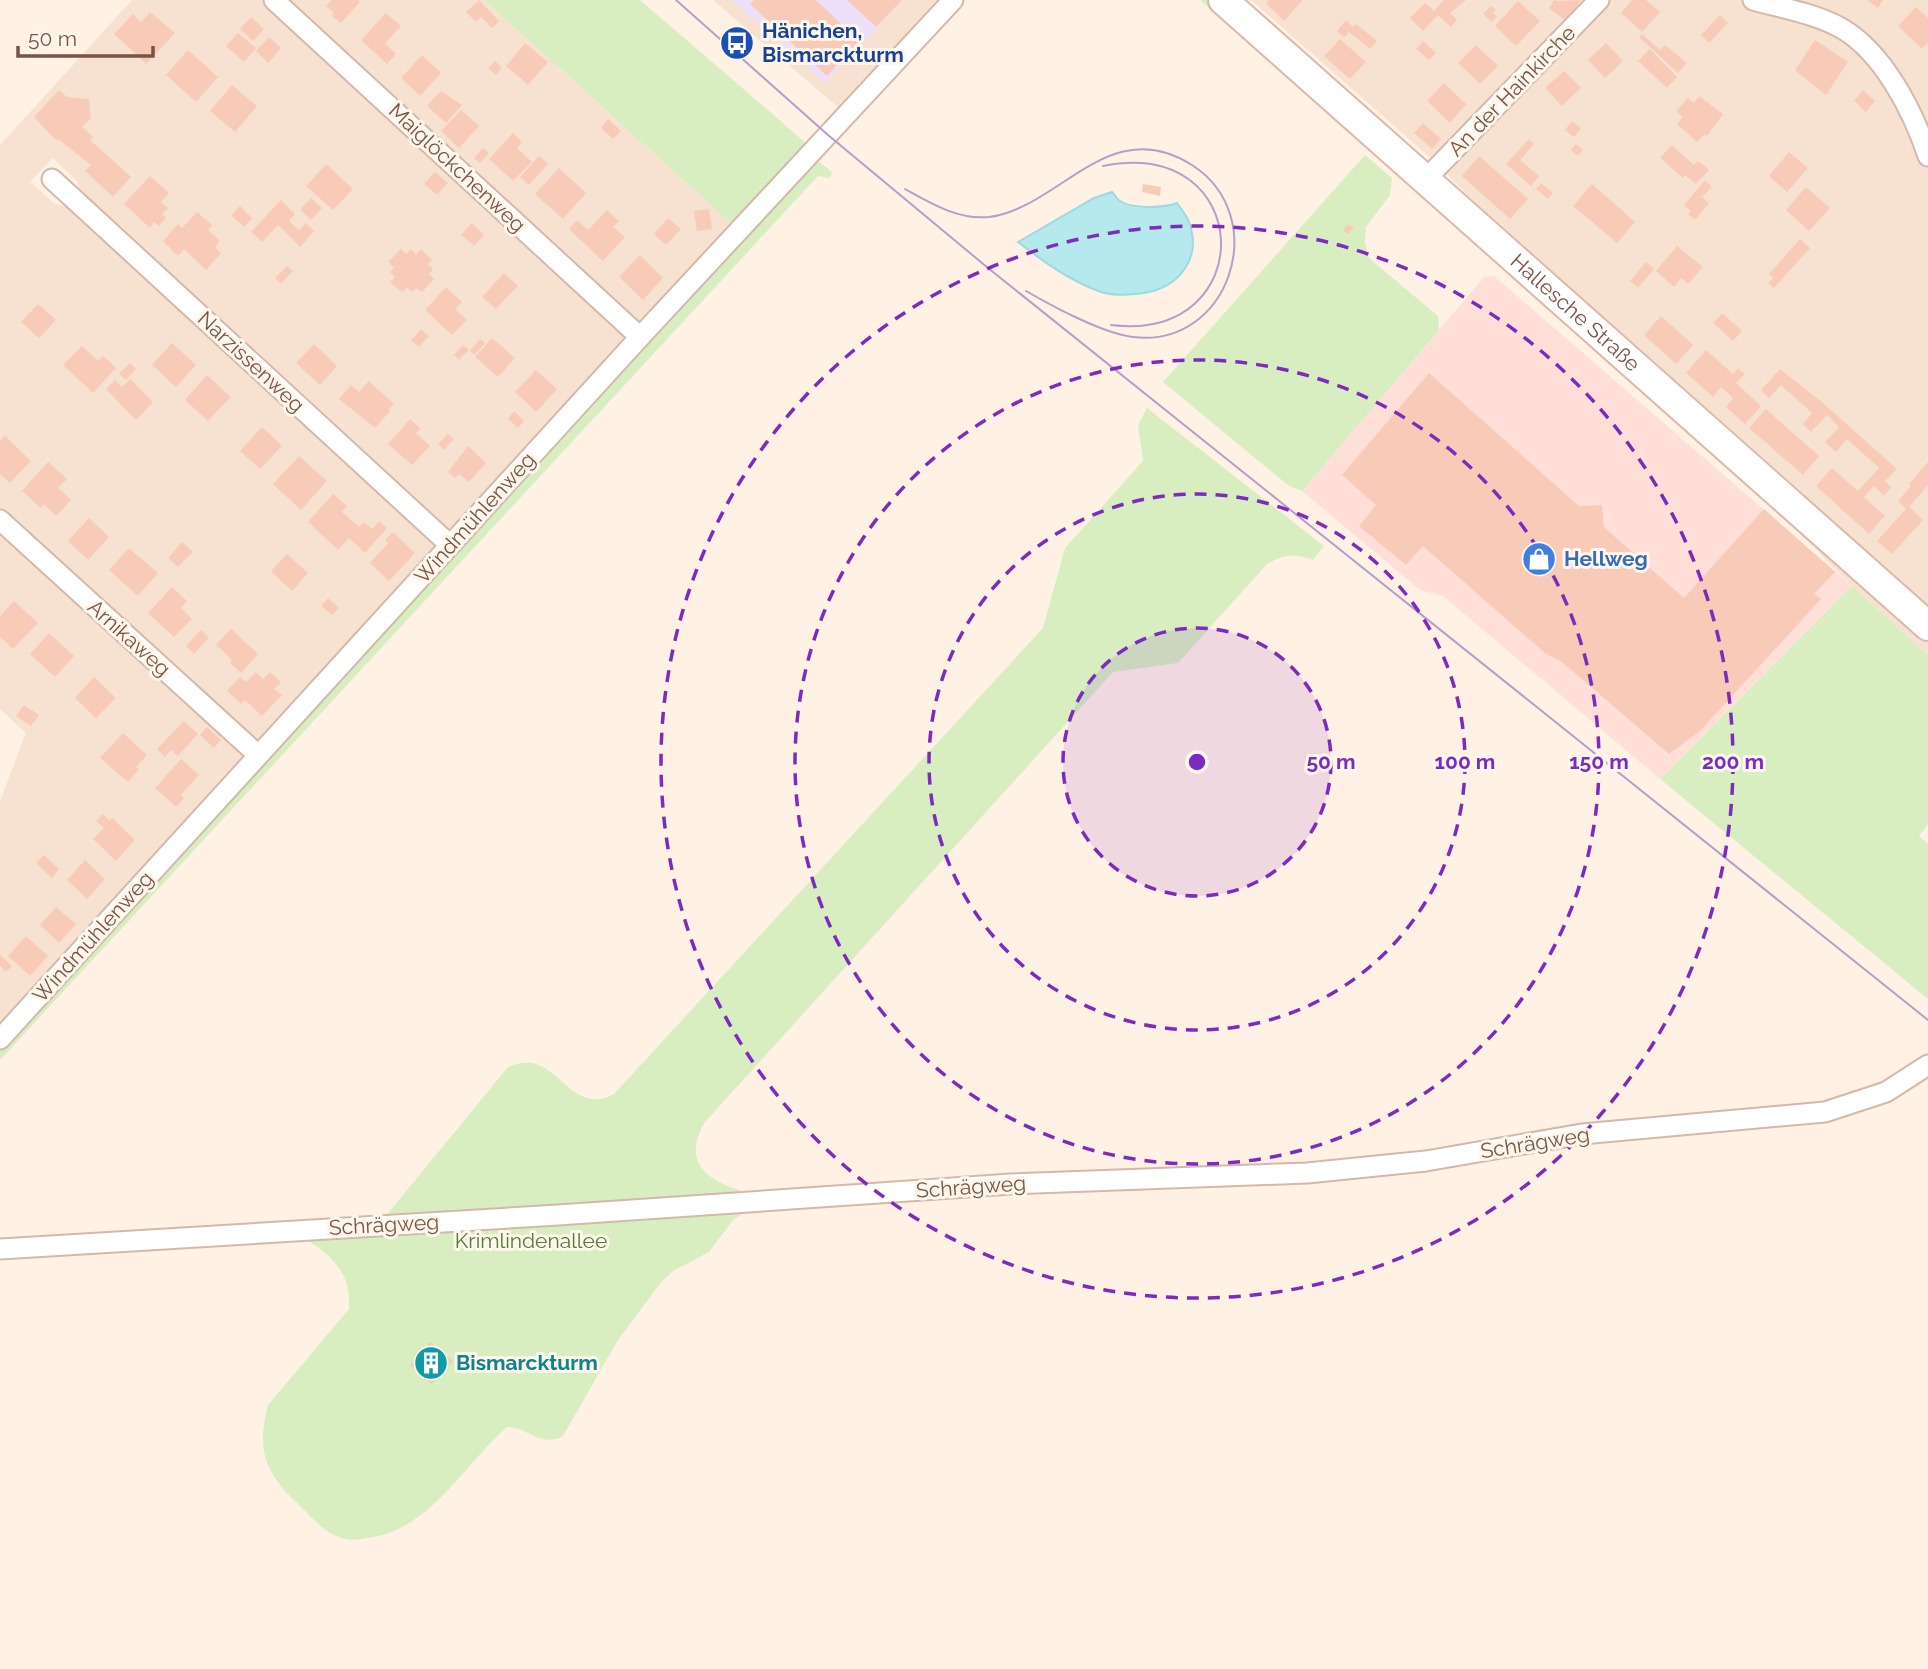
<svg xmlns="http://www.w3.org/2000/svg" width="1928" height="1669" font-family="Raleway,sans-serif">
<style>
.residential{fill:#f7e2d1}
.commercial{fill:#ffdfd7}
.education{fill:#eee0fb}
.green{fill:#d8eec0}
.water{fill:#b6e9eb;stroke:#9bdade;stroke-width:2}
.building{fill:#f7cbb8}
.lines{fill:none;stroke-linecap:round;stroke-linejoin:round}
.street-casing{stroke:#d4b9ab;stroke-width:23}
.secondary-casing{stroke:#dabaaa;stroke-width:32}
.street{stroke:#fff;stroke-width:19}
.secondary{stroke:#fff;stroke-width:28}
.tram{stroke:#b2a0ca;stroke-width:2}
.ring{fill:none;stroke:#7b2cbf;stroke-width:3.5;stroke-dasharray:12 9}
.labels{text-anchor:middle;stroke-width:6;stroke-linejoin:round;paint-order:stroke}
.transit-label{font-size:21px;font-weight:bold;fill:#164399;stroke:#fff6ec;text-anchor:start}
.street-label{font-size:21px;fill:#7a5346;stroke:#fff6ec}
.shop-label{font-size:21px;font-weight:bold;fill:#366cbe;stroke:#fff6ec;text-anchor:start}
.park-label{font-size:21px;fill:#547b3a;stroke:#fff6ec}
.culture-label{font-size:21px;font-weight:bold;fill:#0d838f;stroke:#fff6ec;text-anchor:start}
.centre{fill:#7b2cbf;stroke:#fff6ec;stroke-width:3.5}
.ring-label{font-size:21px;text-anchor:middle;font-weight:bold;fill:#7b2cbf;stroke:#fff6ec;stroke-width:6;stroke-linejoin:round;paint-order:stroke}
</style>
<rect width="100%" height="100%" fill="#fff1e4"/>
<!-- residential -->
<g class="residential">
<polygon points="132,0 263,0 630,336 449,533 78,194 78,182 53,158 30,182 55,204 70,206 439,543 256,744 0,510 0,145"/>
<polygon points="284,0 484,0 732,224 640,326"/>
<polygon points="713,0 937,0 839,108"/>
<polygon points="1251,0 1928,0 1928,655 1852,586 1433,160"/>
<polygon points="0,529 247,754 0,1027 0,801 26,733 0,709"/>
</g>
<!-- commercial -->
<polygon class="commercial" points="1494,276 1852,586 1660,779 1443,596 1420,590 1302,491 1484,277"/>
<!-- education -->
<polygon class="education" points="731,0 902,0 825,83"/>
<!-- green -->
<g class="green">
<polygon points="484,0 640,0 806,143 732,224"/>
<polygon points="1200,0 1208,0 1291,73 1288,78"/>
<polygon points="1365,155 1392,178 1390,195 1366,227 1365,243 1369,258 1438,316 1439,330 1302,491 1289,486 1163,382"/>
<polygon points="814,158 832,172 830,178 818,176 0,1060 0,1050"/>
<path d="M1147,408L1324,546L1313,560C1294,553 1285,554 1267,564L1178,663L1113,672L705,1122C677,1169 718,1186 758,1195L752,1208L734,1219L709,1252L673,1271L662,1281L618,1340L563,1436C538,1448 531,1428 507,1427C463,1465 430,1531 367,1538C356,1540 346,1541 336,1536C321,1530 307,1512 295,1501C263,1471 257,1447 268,1405L349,1309C351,1274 335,1258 307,1240L316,1222L385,1217L508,1067C517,1064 526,1061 536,1064C563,1073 579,1114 614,1094L1043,628L1065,548L1143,461L1138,425Z"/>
<polygon points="1852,586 1928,655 1928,824 1919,836 1928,844 1928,999 1660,779"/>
</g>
<!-- water -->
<path class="water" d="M1112,192C1113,193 1119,201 1120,201C1132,209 1164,208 1177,203C1181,209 1187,216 1189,222C1202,258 1180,287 1144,293C1131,295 1114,296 1101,292C1070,281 1044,262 1018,242L1094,198Z"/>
<!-- building -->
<g class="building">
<polygon points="331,0 358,0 360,2 341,23 332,16 334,13 326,6"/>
<polygon points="479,0 499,21 492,28 481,17 476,22 466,12"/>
<polygon points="754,0 816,0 859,41 827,76 750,4"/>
<polygon points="847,0 902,0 876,27"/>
<polygon points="1269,0 1303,0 1284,21 1266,3"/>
<polygon points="1444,0 1466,0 1450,13 1457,20 1451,27 1438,15 1423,31 1410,18 1425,3 1434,11"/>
<polygon points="1554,0 1557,1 1581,0 1566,21 1549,8"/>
<polygon points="1632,0 1646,0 1660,12 1642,32 1621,13"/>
<polygon points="1867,0 1883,0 1878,8"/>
<polygon points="1518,1 1540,21 1516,46 1495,26"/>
<polygon points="1491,6 1496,10 1493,13 1497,16 1492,22 1483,14"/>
<polygon points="1916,7 1928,18 1928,42 1922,49 1898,26"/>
<polygon points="150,12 175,33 146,64 114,34 133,14 141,22"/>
<polygon points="386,13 401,26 385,43 396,54 387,64 361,40"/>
<polygon points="1720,15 1728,23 1709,43 1701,35"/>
<polygon points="251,17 264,29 253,41 240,29"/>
<polygon points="1346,20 1353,27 1356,24 1377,41 1370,49 1349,32 1344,37 1337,31"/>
<polygon points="238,33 256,48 244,62 226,46"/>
<polygon points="1642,34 1660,50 1665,45 1687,63 1678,73 1639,37"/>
<polygon points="269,37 281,48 268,63 256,51"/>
<polygon points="1340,39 1366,62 1350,79 1324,56"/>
<polygon points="1815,40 1848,62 1826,95 1795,70"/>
<polygon points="1423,41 1436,53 1429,60 1416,49"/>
<polygon points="525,43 548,62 528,85 506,66"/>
<polygon points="1606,43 1623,61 1605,78 1588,60"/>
<polygon points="1476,45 1498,66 1480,84 1458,63"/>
<polygon points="1650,49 1677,77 1667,88 1638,61"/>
<polygon points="188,50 218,77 196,102 166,75"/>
<polygon points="422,55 441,73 420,96 401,78"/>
<polygon points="495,61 502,68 496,75 488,68"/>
<polygon points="1564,71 1581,88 1562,106 1545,88"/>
<polygon points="1444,83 1466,104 1450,123 1427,101"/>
<polygon points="232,85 257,106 235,132 210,111"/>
<polygon points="59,90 67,97 89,99 91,118 82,127 93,137 90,140 131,177 113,197 85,171 91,165 58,139 57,141 34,117"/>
<polygon points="1863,90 1875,101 1866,112 1854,101"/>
<polygon points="441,91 462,105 446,123 427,106"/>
<polygon points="1699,96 1723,114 1707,136 1705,134 1697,142 1677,124 1683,117 1676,111 1688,98 1694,103"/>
<polygon points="461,110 479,126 459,148 441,131"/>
<polygon points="608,119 621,131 613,139 601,128"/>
<polygon points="1572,121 1581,128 1574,137 1565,130"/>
<polygon points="1423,123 1441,139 1432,149 1414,133"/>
<polygon points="513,133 522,142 517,148 532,162 513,181 489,159"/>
<polygon points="1529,139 1534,144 1520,160 1539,176 1531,186 1506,164"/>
<polygon points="1576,144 1583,150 1578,156 1571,150"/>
<polygon points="1672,145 1694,165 1698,161 1709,170 1696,184 1685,175 1683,178 1660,158"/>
<polygon points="483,148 489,153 480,163 474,158"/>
<polygon points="1789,152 1808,168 1787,192 1769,176"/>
<polygon points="539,156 548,164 529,185 520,177"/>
<polygon points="1479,156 1528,199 1510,219 1462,176"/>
<polygon points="326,164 353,189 333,210 306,186"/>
<polygon points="559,168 586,193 563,219 535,194"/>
<polygon points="435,172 448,183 437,195 424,184"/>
<polygon points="150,176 169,193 161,202 168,208 162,214 166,218 159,226 154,222 150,228 124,204"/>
<polygon points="1705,180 1712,187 1702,197 1709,203 1695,220 1688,214 1691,211 1684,205"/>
<polygon points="1541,183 1553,193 1548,199 1536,189"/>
<polygon points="1143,184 1161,187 1160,196 1142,192"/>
<polygon points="1592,184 1635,222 1617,243 1573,206"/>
<polygon points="1806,187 1830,208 1809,231 1786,210"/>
<polygon points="311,198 322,208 311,220 300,210"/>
<polygon points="281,200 295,214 289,221 299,230 306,223 314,231 300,247 278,225 262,242 251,232"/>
<polygon points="240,206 252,218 244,227 231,215"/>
<polygon points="709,209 712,229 697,231 694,211"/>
<polygon points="607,210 619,221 613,227 625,237 603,261 569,229 577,220 588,230"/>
<polygon points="197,212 212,225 208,230 220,241 215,247 221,253 206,270 184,249 178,256 163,241 178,224 182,228"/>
<polygon points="668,218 681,229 666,245 654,234"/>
<polygon points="472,223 484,235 474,246 461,235"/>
<polygon points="1348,224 1354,228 1348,234 1343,230"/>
<polygon points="1800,239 1810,248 1774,288 1768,283 1773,278 1769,274"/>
<polygon points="1677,246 1703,267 1688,284 1681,278 1674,287 1656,271"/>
<polygon points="401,249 406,254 411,249 416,254 421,249 432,260 428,264 433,269 429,274 434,279 422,292 416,288 412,292 407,287 402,292 390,282 395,277 390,272 394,267 388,262"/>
<polygon points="640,255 663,278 643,300 619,277"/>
<polygon points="1646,262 1654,269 1638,288 1630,281"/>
<polygon points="287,266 293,271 281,284 275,278"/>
<polygon points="504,273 518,286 496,309 482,297"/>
<polygon points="446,287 462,302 455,309 467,320 452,335 425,310"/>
<polygon points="38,304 56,320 39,338 21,322"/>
<polygon points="1722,313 1742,331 1733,341 1713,323"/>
<polygon points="1661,316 1693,345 1676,364 1644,335"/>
<polygon points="421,329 429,336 419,347 411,340"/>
<polygon points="492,338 515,358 498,377 475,357"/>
<polygon points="480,339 485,343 475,355 470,351"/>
<polygon points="172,343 196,365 176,387 152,365"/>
<polygon points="314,344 337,366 320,385 296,363"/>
<polygon points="463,345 469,350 459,360 454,355"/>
<polygon points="82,346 98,361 103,356 116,368 93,393 63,365"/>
<polygon points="1706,350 1733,374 1738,368 1745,374 1736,383 1761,406 1745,424 1726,407 1733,398 1721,387 1713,397 1686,373"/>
<polygon points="130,363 136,369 126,380 119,374"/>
<polygon points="1780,369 1822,402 1897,469 1885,481 1891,487 1884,496 1874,486 1864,497 1885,516 1869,534 1816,486 1832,468 1858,491 1879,468 1847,439 1836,452 1825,442 1839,427 1827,415 1811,432 1803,424 1812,413 1781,385 1769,398 1761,390"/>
<polygon points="536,370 557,389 536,412 515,392"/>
<polygon points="1429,373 1579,506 1602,505 1604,527 1684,598 1764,509 1835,572 1814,594 1821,599 1700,731 1669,754 1562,662 1546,654 1423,546 1406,565 1359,526 1376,505 1342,475"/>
<polygon points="207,375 231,397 208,421 185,400"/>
<polygon points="130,379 153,402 136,420 106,389 115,380 122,387"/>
<polygon points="369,381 394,404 388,410 390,411 375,428 339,399 351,385 359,392"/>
<polygon points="1766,409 1819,456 1803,475 1749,428"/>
<polygon points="514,411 524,421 518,428 508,419"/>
<polygon points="410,419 421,429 416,433 430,446 412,465 388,444"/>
<polygon points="262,427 282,446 260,469 240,451"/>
<polygon points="448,434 454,439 444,450 438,444"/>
<polygon points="5,436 31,461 10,483 0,474 0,441"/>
<polygon points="468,446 486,463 469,482 459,474 455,478 448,472"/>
<polygon points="299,456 327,481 301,510 273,484"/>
<polygon points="48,462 67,479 58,488 71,500 56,516 44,504 41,508 22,491"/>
<polygon points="1928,462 1928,485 1909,507 1923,520 1892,554 1877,541 1906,509 1898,501 1911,486 1909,484"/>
<polygon points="333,494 347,506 342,512 359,527 364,522 372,529 379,521 387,528 365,553 349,538 338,550 308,522"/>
<polygon points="89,518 109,537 88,560 68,541"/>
<polygon points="393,532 415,553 389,581 370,563 388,543 385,540"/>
<polygon points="182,542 193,552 178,567 168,558"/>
<polygon points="129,548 158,573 138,596 109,570"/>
<polygon points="287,554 308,573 292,591 271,571"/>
<polygon points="172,587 187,601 181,608 192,619 174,637 148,613"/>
<polygon points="328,598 339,608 332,615 321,606"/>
<polygon points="14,601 38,623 13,649 0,637 0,616"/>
<polygon points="231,629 258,654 241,673 230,663 232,660 216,645"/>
<polygon points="201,630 209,638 194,654 186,646"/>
<polygon points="49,633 74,656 55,677 30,654"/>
<polygon points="256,672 263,679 270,672 281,682 274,689 282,695 262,716 245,700 241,704 227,691 240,677 246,682"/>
<polygon points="94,677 116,698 96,718 75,698"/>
<polygon points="24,705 39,715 31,726 16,716"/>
<polygon points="184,721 198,734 178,756 171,750 165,757 157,749"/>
<polygon points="207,727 221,740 214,748 200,735"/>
<polygon points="123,733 147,755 136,767 139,769 128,782 100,758"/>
<polygon points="181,759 199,775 181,795 184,798 176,807 155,788"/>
<polygon points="103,814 110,821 112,818 135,840 116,861 93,839 104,828 96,821"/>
<polygon points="44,855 59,869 52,878 36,863"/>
<polygon points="85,860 105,879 87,899 67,880"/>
<polygon points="56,907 76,924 59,943 40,925"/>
<polygon points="26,936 48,956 30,976 8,956"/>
<polygon points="0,955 12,966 6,972 0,966"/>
<polygon points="430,1342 453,1361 432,1384 410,1365"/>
</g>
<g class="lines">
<!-- street casing -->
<g class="street-casing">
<g id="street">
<polyline points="274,0 640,337"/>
<path d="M1753,0C1781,8 1814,13 1841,28C1883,52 1913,111 1928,156"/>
<polyline points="52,179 450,545"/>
<polyline points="1424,181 1599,0"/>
<polyline points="0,520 258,755"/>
<polyline points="0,1039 640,337 953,0"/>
<polyline points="0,1249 558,1215 1011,1184 1307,1173 1426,1161 1582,1134 1825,1112 1886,1092 1928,1065"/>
</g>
</g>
<!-- secondary casing -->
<g class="secondary-casing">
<g id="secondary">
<path id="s1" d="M1223,0L1928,626"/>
</g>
</g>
<!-- street -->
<use href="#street" class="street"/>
<!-- secondary -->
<use href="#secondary" class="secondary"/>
<!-- tram -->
<g class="tram">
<polyline points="676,0 828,135 988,268 1928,1020"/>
<path d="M1103,166C1256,135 1262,343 1111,325"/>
<path d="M905,189C930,203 958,220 989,217C1060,208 1109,112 1192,165C1273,217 1229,349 1133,337C1104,334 1052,306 1026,291"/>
</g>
</g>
<!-- distance rings -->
<circle cx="1197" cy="762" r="134" fill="#7b2cbf" fill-opacity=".12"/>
<g class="ring">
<circle cx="1197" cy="762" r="134"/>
<circle cx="1197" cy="762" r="268"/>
<circle cx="1197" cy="762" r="402"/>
<circle cx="1197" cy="762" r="536"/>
</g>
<!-- icons -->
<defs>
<g id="bus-disc" transform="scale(1.75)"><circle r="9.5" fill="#1a4fb4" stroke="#fff6ec"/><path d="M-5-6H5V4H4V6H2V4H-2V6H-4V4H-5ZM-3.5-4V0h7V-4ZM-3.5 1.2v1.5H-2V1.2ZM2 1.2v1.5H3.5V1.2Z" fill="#fff"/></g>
<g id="shop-disc" transform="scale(1.75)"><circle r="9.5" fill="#3f7fe0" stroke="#fff6ec"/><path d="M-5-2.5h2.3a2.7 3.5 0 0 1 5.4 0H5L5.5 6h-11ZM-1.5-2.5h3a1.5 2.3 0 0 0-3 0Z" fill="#fff"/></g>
<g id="building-disc" transform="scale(1.75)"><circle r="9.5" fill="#0f9aa8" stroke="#fff6ec"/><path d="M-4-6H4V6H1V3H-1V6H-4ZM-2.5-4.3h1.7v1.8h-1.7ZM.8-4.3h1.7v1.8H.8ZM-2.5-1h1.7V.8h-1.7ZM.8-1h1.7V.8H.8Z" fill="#fff"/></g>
</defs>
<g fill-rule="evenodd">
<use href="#bus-disc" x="737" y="43"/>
<use href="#shop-disc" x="1539" y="559"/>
<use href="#building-disc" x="431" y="1363"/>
</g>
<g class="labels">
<!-- transit labels -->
<g class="transit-label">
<text x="762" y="38">Hänichen,<tspan x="762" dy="24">Bismarckturm</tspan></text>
</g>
<!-- street labels -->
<g class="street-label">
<text transform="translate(1512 91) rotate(-46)" y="7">An der Hainkirche</text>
<text transform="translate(457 168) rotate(43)" y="7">Maiglöckchenweg</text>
<text dy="7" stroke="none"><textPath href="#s1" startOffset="471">Hallesche Straße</textPath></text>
<text transform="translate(251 362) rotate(43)" y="7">Narzissenweg</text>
<text transform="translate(475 518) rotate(-48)" y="7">Windmühlenweg</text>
<text transform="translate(129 638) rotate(42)" y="7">Arnikaweg</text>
<text transform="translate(93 937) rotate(-48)" y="7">Windmühlenweg</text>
<text transform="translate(1535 1143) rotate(-9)" y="7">Schrägweg</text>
<text transform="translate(971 1187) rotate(-4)" y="7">Schrägweg</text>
<text transform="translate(384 1225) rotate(-3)" y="7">Schrägweg</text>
</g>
<!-- shop labels -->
<g class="shop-label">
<text x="1564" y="566">Hellweg</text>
</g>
<!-- park labels -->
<g class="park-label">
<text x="531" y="1248">Krimlindenallee</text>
</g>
<!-- culture labels -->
<g class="culture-label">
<text x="456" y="1370">Bismarckturm</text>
</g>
</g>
<circle cx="1197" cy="762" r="10" class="centre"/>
<g class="ring-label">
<text x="1331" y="769">50 m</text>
<text x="1465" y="769">100 m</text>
<text x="1599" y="769">150 m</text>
<text x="1733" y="769">200 m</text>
</g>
<!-- scale -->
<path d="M18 46v10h135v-10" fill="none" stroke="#7a5346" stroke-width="3.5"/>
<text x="28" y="46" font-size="21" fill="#7a5346" stroke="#fff6ec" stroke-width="5" paint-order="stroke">50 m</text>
</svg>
